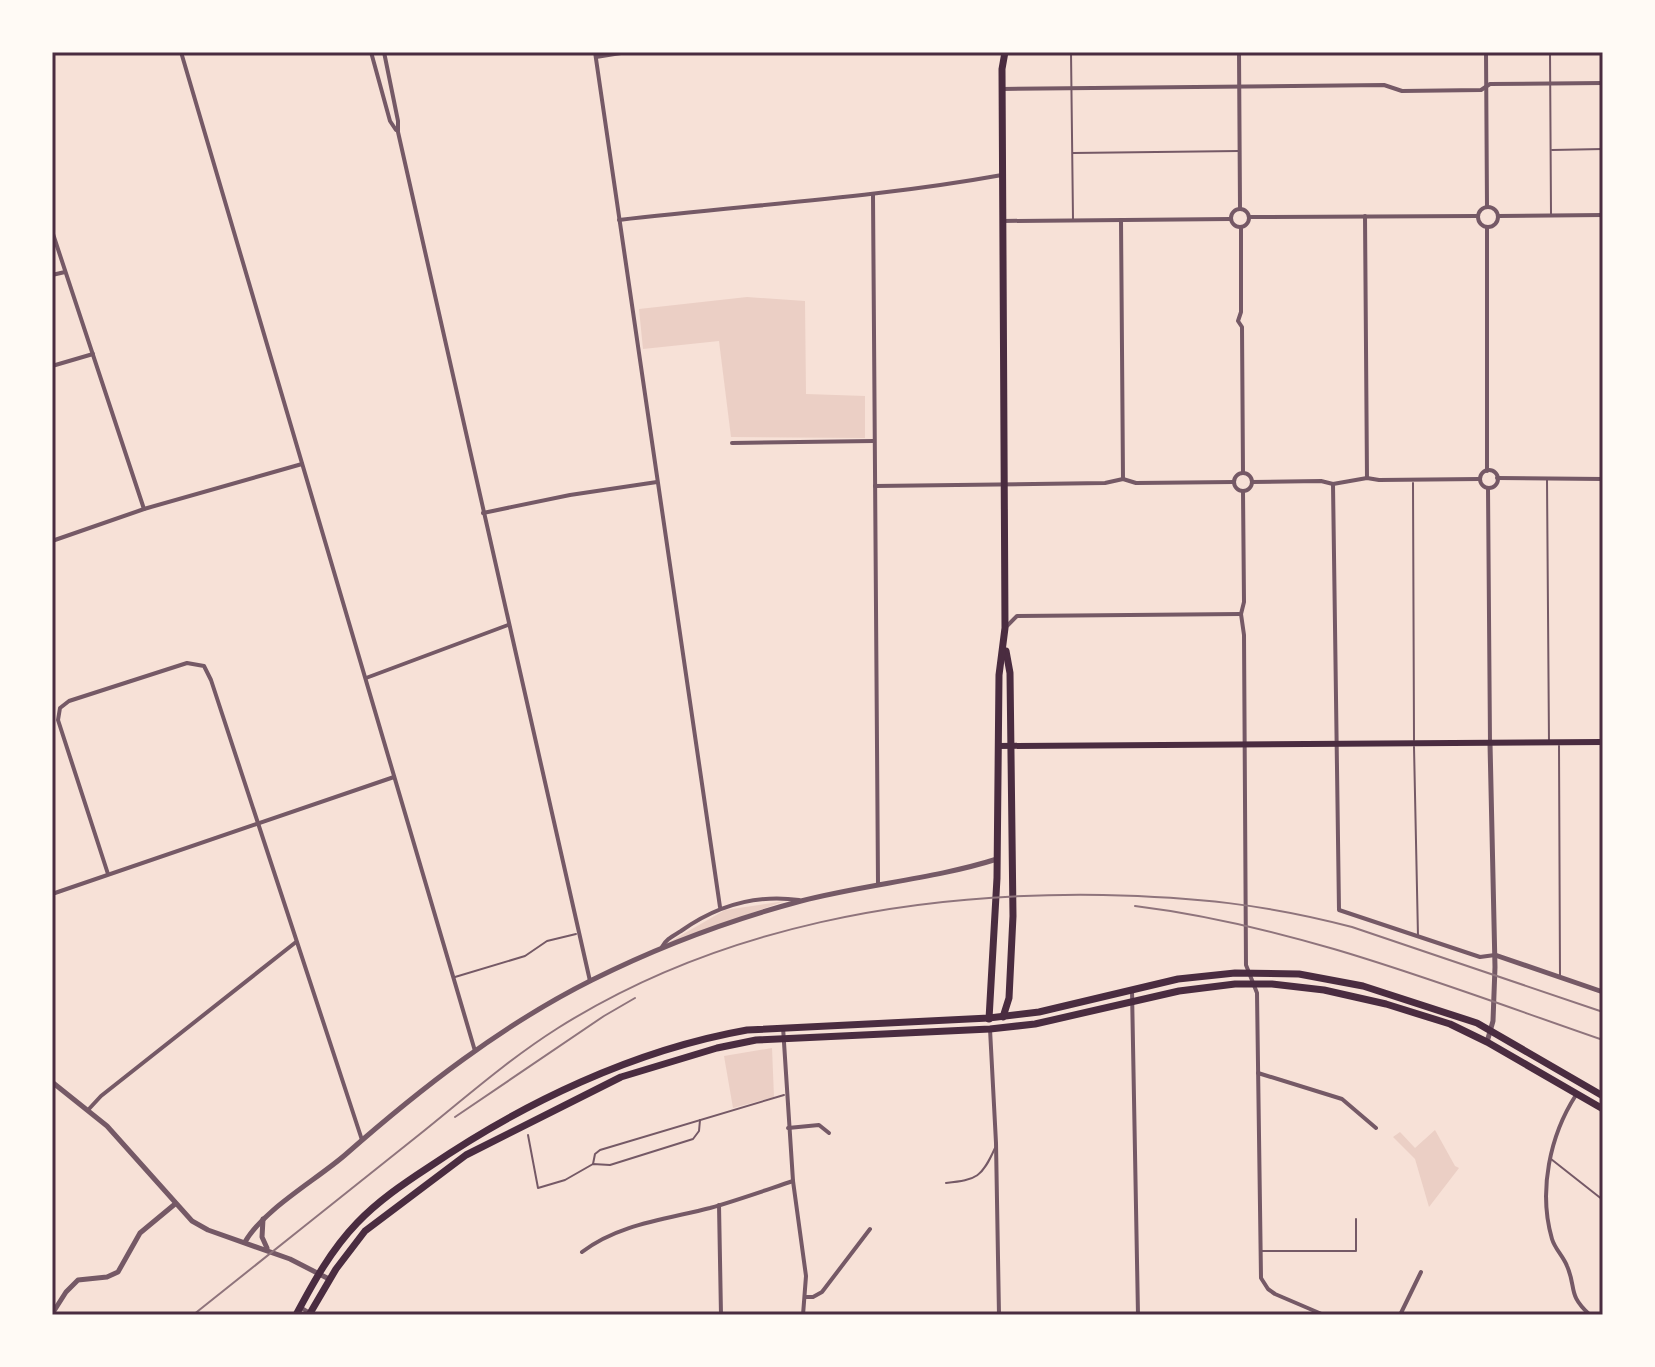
<svg xmlns="http://www.w3.org/2000/svg" width="1655" height="1367" font-family="'DM Sans',sans-serif">
<style>
.green{fill:#ebcfc5}
.lines{fill:none;stroke-linecap:round;stroke-linejoin:round}
.service{stroke:#755966;stroke-width:2}
.minor{stroke:#755966;stroke-width:4}
.tertiary{stroke:#755966;stroke-width:5}
.secondary{stroke:#4a2c40;stroke-width:6}
.trunk{stroke:#4a2c40;stroke-width:7}
.rail{stroke:#8f747c;stroke-width:2}
.neatline{fill:none;stroke:#4a2c40;stroke-width:3}
</style>
<rect width="100%" height="100%" fill="#f7e1d7"/>
<!-- green -->
<g class="green">
<polygon points="747,297 805,301 806,394 865,396 865,438 731,437 719,341 643,349 639,309"/>
<polygon points="785,901 666,944 725,910"/>
<polygon points="772,1048 774,1097 733,1108 724,1056"/>
<polygon points="1435,1130 1455,1166 1459,1168 1429,1207 1415,1159 1393,1137 1400,1132 1415,1148"/>
</g>
<g class="lines">
<!-- service -->
<g class="service">
<polyline points="1071,52 1073,219"/>
<polyline points="1550,52 1551,214"/>
<polyline points="1552,150 1603,149"/>
<polyline points="1073,153 1239,151"/>
<polyline points="1547,480 1549,742"/>
<polyline points="1413,483 1414,740"/>
<polyline points="1559,746 1560,976"/>
<polyline points="1414,747 1418,936"/>
<polyline points="455,977 525,956 547,941 576,934"/>
<polyline points="528,1135 538,1188 565,1180 593,1164 610,1165 693,1139 699,1131 700,1120"/>
<polyline points="1551,1159 1603,1200"/>
<polyline points="593,1164 595,1154 600,1150 784,1095"/>
<path d="M946,1183C977,1180 982,1177 995,1148"/>
<polyline points="1261,1251 1356,1251 1356,1219"/>
</g>
<!-- minor -->
<g class="minor">
<polyline points="181,52 475,1051"/>
<polyline points="371,52 390,121 396,130"/>
<polyline points="384,52 398,121 398,132 590,981"/>
<polyline points="595,52 720,907"/>
<polyline points="1239,52 1240,209"/>
<polyline points="1486,52 1487,206"/>
<polyline points="596,57 627,52"/>
<polyline points="1002,89 1384,85 1402,91 1481,90 1490,84 1603,83"/>
<polyline points="873,195 878,883"/>
<circle cx="1488" cy="217" r="10"/>
<circle cx="1240" cy="218" r="9"/>
<polyline points="1365,216 1367,478"/>
<polyline points="1498,216 1603,215"/>
<polyline points="1250,217 1477,216"/>
<path d="M619,220C747,205 875,198 1002,175"/>
<polyline points="1121,220 1123,479"/>
<polyline points="1002,221 1231,219"/>
<polyline points="1487,227 1487,471"/>
<polyline points="1241,228 1241,312 1238,321 1242,327 1243,473"/>
<polyline points="52,231 144,509"/>
<polyline points="52,275 65,272"/>
<polyline points="52,366 93,354"/>
<polyline points="732,443 874,441"/>
<circle cx="1489" cy="479" r="9"/>
<circle cx="1243" cy="482" r="9"/>
<polyline points="1497,478 1603,479"/>
<polyline points="1252,482 1321,481 1333,484 1367,478 1379,480 1480,479"/>
<polyline points="1333,484 1339,910 1480,957 1495,955"/>
<polyline points="875,486 1105,483 1123,479 1136,483 1234,482"/>
<polyline points="1488,488 1490,743"/>
<polyline points="1243,491 1244,602 1241,614 1244,635 1246,965 1257,993 1261,1278 1268,1289 1275,1294 1324,1315"/>
<polyline points="483,513 570,495 657,482"/>
<polyline points="52,541 144,509 302,464"/>
<polyline points="1005,628 1017,616 1241,614"/>
<polyline points="366,678 508,625"/>
<polyline points="108,874 58,720 60,708 69,701 187,663 204,666 211,680 362,1140"/>
<polyline points="52,894 394,777"/>
<path d="M662,947C666,939 673,936 681,931C716,906 756,894 799,900"/>
<polyline points="1132,990 1138,1315"/>
<polyline points="783,1027 793,1181 806,1276 803,1315"/>
<polyline points="990,1029 996,1143 999,1315"/>
<polyline points="1258,1073 1342,1099 1376,1128"/>
<path d="M1576,1095C1550,1135 1538,1191 1552,1239C1555,1249 1563,1256 1567,1266C1577,1289 1567,1294 1590,1315"/>
<polyline points="88,1110 101,1096 296,942"/>
<polyline points="788,1128 819,1125 829,1133"/>
<polyline points="719,1205 721,1315"/>
<path d="M582,1252C618,1224 667,1219 710,1208C738,1200 766,1190 793,1181"/>
<polyline points="805,1297 813,1297 822,1292 870,1229"/>
<polyline points="300,1307 313,1315"/>
<polyline points="1400,1315 1421,1272"/>
</g>
<!-- tertiary -->
<g class="tertiary">
<polyline points="1495,955 1603,992"/>
<polyline points="1487,1042 1493,1021 1495,967 1490,743"/>
<polyline points="52,1082 107,1126 192,1221 208,1230 290,1259 329,1279"/>
<polyline points="263,1219 262,1237 267,1248"/>
<path d="M245,1242C263,1210 316,1180 345,1155C420,1089 502,1025 592,980C658,947 730,920 801,901C866,884 934,879 997,859"/>
<polyline points="52,1314 66,1292 78,1280 107,1277 118,1272 140,1233 175,1204"/>
</g>
<!-- secondary -->
<polyline class="secondary" points="998,746 1603,742"/>
<!-- trunk -->
<g class="trunk">
<polyline points="1003,1017 1009,998 1013,916 1010,673 1006,651"/>
<polyline points="989,1019 997,878 999,675 1005,628 1002,69 1005,52"/>
<path d="M296,1315C313,1283 331,1250 357,1223C378,1201 403,1184 429,1167C523,1103 634,1050 747,1030L989,1018L1039,1012L1178,979L1235,973L1299,974L1363,986L1477,1023L1603,1096"/>
<polyline points="309,1315 336,1269 365,1231 466,1155 621,1077 717,1048 756,1040 990,1029 1035,1024 1179,991 1235,984 1272,984 1324,990 1386,1004 1450,1024 1487,1042 1603,1109"/>
</g>
<!-- rail -->
<g class="rail">
<path d="M1135,906C1297,926 1449,987 1603,1040"/>
<polyline points="455,1117 604,1016 635,998"/>
<path d="M193,1315C269,1255 344,1194 420,1134C466,1097 509,1059 558,1028C720,926 915,892 1103,895C1193,897 1265,904 1352,927L1603,1012"/>
</g>
</g>
<!-- border -->
<rect width="1655" height="1367" fill="none" stroke="#fffaf5" stroke-width="108"/>
<rect x="54" y="54" width="1547" height="1259" class="neatline"/>
</svg>
